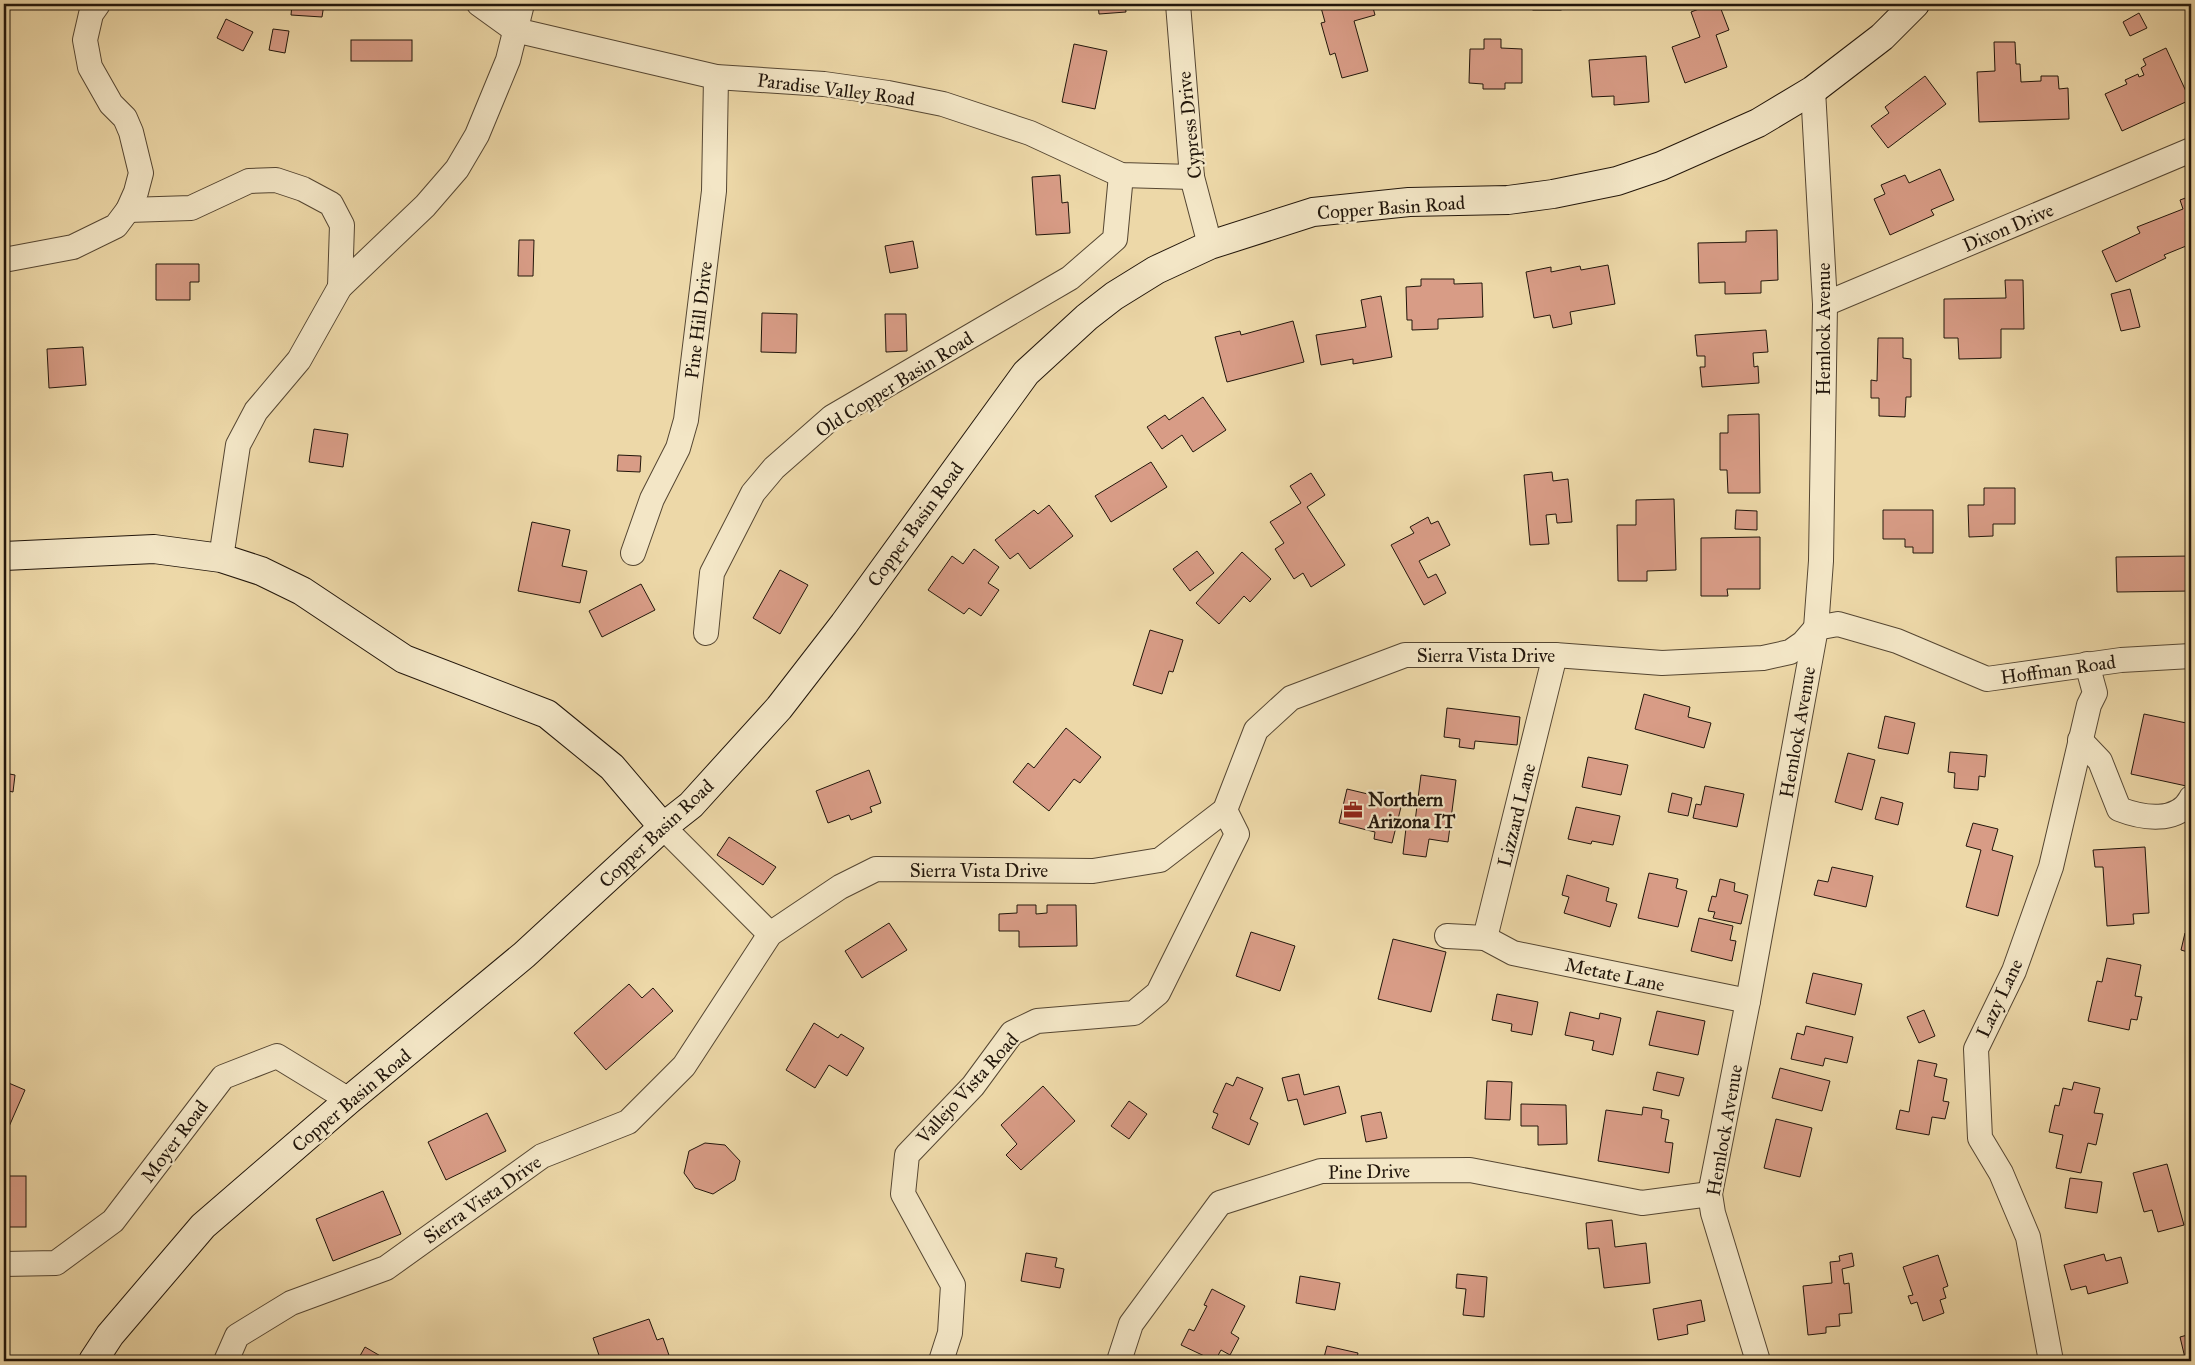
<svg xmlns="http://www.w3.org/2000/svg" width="2195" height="1365" font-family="'IM FELL Great Primer',serif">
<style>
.building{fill:#d89c86;stroke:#22160b}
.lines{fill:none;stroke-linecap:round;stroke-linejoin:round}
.street-casing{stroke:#554632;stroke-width:26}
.secondary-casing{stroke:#22160b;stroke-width:30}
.street{stroke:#f3e6c6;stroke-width:24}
.secondary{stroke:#f3e6c6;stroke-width:28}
.labels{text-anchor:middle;stroke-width:4.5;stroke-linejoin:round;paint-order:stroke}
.street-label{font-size:19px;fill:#22160b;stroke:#f3e6c6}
.poi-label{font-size:19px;font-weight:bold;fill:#22160b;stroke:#f3e6c6;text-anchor:start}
</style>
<rect width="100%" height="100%" fill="#edd8a8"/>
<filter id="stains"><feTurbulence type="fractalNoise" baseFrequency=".004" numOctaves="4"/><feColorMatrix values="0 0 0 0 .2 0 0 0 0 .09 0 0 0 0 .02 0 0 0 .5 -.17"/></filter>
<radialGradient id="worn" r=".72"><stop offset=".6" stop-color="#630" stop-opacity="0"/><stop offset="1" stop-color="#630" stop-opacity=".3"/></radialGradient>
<!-- building -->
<g class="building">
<polygon points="207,4 240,4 240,5 207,8"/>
<polygon points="292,4 324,4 322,17 291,15"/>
<polygon points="1098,4 1125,4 1126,12 1099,14"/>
<polygon points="1320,4 1372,4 1375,15 1354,21 1368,71 1342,78 1335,53 1330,55 1321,23 1325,22"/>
<rect x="1533" y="4" width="28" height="6"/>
<polygon points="1712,4 1719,4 1729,30 1716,35 1727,67 1685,83 1672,47 1700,37 1691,12"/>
<polygon points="2139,13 2147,28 2130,36 2123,22"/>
<polygon points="226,19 253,32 243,51 217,38"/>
<polygon points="273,29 289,31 285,53 269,50"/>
<polygon points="1484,39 1501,39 1501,48 1522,49 1522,83 1505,83 1505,89 1483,89 1483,84 1469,83 1470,49 1484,49"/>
<rect x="351" y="40" width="61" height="21"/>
<polygon points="1994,42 2015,42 2016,64 2020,64 2021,82 2041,81 2041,76 2058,76 2059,89 2068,88 2069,119 1979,122 1977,72 1995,71"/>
<polygon points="1074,44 1107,51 1095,109 1062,102"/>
<polygon points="2166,48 2190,100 2122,131 2105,94 2127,84 2125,80 2138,74 2139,77 2144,75 2141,68 2146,65 2143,59"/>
<polygon points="1646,56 1649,102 1614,105 1614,96 1592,97 1589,60"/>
<polygon points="1925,76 1946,104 1888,148 1871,126 1889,113 1885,107"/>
<polygon points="1940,169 1954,200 1931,210 1934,215 1890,235 1874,199 1885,194 1881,185 1905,175 1909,183"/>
<polygon points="1060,175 1062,203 1068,202 1070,233 1036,235 1032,177"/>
<polygon points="2191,196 2191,244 2164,255 2166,258 2116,282 2102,251 2140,233 2137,227 2183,209 2180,200"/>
<polygon points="1777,230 1778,280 1761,281 1761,293 1725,294 1725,282 1699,283 1698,243 1746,242 1746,231"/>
<polygon points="519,240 534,240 533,276 518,276"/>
<polygon points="913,241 918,268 890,273 885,246"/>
<polygon points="156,264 199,264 199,282 190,282 190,300 156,300"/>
<polygon points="1608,265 1615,304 1570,312 1572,324 1553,328 1550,315 1534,318 1526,272 1551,267 1551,272 1580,266 1581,270"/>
<polygon points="1421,279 1454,279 1454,284 1482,283 1483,317 1438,319 1438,329 1412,330 1412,320 1407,320 1406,287 1421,286"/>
<polygon points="2005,280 2023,280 2024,329 2001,329 2001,358 1959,359 1958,338 1944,338 1944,299 2006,298"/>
<polygon points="2130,289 2140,327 2121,331 2111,294"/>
<polygon points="1381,296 1392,357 1353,364 1353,359 1321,365 1316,335 1366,327 1361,300"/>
<polygon points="762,313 797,314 796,353 761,352"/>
<polygon points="885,314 906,314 907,351 886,352"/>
<polygon points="1293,321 1304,362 1227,382 1215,337 1240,331 1241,335"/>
<polygon points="1766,330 1768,352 1753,353 1754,367 1758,366 1759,383 1702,387 1700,367 1705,367 1705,356 1697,356 1695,335"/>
<polygon points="1878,338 1903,338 1903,358 1911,359 1911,397 1906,397 1905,417 1879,416 1879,398 1871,398 1871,380 1877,381"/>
<polygon points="83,347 86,385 49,388 47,349"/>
<polygon points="1203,397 1226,430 1193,452 1182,435 1162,449 1147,427 1165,415 1169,420"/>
<polygon points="1759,414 1760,493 1728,493 1727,470 1720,470 1720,433 1728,433 1728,415"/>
<polygon points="314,429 348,434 343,467 309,462"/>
<polygon points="618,455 641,456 640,472 617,471"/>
<polygon points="1151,462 1167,487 1111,522 1095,496"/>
<polygon points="1552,472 1553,481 1568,479 1572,522 1557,523 1556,514 1546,515 1549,544 1530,545 1524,475"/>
<polygon points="1311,473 1325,495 1307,507 1345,565 1311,587 1303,573 1294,579 1275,549 1284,543 1270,522 1301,503 1290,486"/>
<polygon points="1984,488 2015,488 2015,524 1993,524 1993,536 1969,537 1968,505 1984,505"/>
<polygon points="1674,499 1676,570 1647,571 1647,581 1618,581 1617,525 1636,525 1636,500"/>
<polygon points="1049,505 1073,536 1030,569 1018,553 1010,559 995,540 1034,510 1038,514"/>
<polygon points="1736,510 1757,511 1757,530 1735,529"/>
<polygon points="1883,510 1933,510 1933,553 1913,553 1913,547 1905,547 1905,539 1883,539"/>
<polygon points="1428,517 1431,524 1438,521 1450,545 1419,561 1428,578 1436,574 1446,593 1424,605 1391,545 1414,533 1410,527"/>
<polygon points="532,522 570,530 562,566 587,571 580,603 518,591"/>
<polygon points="1760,537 1760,589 1727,589 1728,596 1701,596 1701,538"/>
<polygon points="974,549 999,567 988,583 999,590 981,616 969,608 964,614 928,590 952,556 963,564"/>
<polygon points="1197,551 1214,573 1190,591 1173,569"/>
<polygon points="1242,552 1271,579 1250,602 1244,596 1219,624 1196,603"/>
<polygon points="2191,556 2191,591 2117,592 2116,557"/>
<polygon points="780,570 808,585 780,634 753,618"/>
<polygon points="641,584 655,610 602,637 589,611"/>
<polygon points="1150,630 1183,640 1173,672 1169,671 1162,694 1133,685"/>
<polygon points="1644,694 1690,707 1688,717 1711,723 1704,748 1635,729"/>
<polygon points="1447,708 1520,717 1517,745 1475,741 1474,749 1459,747 1460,739 1444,737"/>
<polygon points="2144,714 2191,724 2191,787 2131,774"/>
<polygon points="1885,716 1915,723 1908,754 1878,748"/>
<polygon points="1066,728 1101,757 1080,783 1074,779 1049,811 1013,782 1028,763 1034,768"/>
<polygon points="1950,752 1987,755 1985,777 1979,776 1978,790 1954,788 1955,773 1948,772"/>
<polygon points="1848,753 1875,760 1862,810 1835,802"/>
<polygon points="1588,757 1628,765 1621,795 1582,787"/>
<polygon points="869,770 881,803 870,807 872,812 851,820 849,815 828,823 816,791"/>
<polygon points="4,773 15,775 13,792 4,790"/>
<polygon points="1421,775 1456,780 1448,842 1429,839 1426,857 1403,854 1406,828 1414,829"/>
<polygon points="1705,786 1744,794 1737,827 1693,818 1696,804 1701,805"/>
<polygon points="1347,789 1372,795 1371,800 1401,807 1392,843 1374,839 1375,832 1339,823"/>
<polygon points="1672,793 1692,798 1688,816 1668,812"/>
<polygon points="1881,797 1903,803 1898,825 1875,819"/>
<polygon points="1576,807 1620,816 1613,845 1592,841 1591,844 1568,839"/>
<polygon points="1973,823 1998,829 1992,850 2013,856 1998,916 1966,907 1981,850 1966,846"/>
<polygon points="729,837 776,867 763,885 717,855"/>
<polygon points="2145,847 2149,913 2133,914 2134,924 2107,926 2103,867 2095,867 2093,850"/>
<polygon points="1832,867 1873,876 1866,907 1814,895 1818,880 1828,882"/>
<polygon points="1649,873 1678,879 1676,888 1687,891 1678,927 1638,918"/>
<polygon points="1567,875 1609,888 1606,901 1617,904 1610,927 1564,913 1569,897 1562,895"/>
<polygon points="1720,879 1735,883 1734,891 1748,895 1741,924 1713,918 1715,912 1708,911 1712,896 1716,897"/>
<polygon points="1017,905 1036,905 1036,914 1047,913 1047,905 1076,905 1077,946 1019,947 1019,931 999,931 999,914 1017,913"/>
<polygon points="1699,918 1733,926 1730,940 1736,941 1732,961 1691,951"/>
<polygon points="889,923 907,950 862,978 845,951"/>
<polygon points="1251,932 1295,946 1280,991 1236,976"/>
<polygon points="2185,933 2191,935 2191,953 2181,950"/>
<polygon points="1393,939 1446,952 1431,1012 1378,999"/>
<polygon points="2107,958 2141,965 2135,996 2142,997 2137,1020 2131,1019 2129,1030 2088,1021 2097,981 2102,982"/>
<polygon points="1813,973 1862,984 1855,1015 1806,1003"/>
<polygon points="629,984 642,998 653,988 673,1011 606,1070 574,1033"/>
<polygon points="1497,994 1538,1002 1532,1035 1511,1031 1512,1024 1492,1020"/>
<polygon points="1924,1010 1935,1036 1919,1043 1907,1017"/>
<polygon points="1657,1011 1705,1021 1698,1055 1649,1045"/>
<polygon points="1570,1012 1599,1019 1600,1013 1621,1018 1613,1055 1592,1050 1594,1041 1565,1035"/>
<polygon points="814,1023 838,1038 841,1034 864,1048 847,1076 829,1065 815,1088 786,1070"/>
<polygon points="1806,1026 1853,1037 1847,1063 1825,1058 1823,1066 1791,1059 1797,1033 1804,1035"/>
<polygon points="1918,1060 1937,1064 1934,1076 1947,1079 1943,1101 1949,1102 1945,1119 1932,1117 1929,1135 1896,1129 1900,1110 1909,1112"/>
<polygon points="1780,1068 1830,1081 1822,1111 1772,1098"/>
<polygon points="1657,1072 1684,1078 1679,1096 1653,1090"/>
<polygon points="1299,1074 1304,1095 1339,1086 1346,1113 1304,1125 1297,1099 1288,1101 1282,1078"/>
<polygon points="1237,1077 1263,1088 1250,1119 1258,1123 1249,1145 1212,1128 1218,1114 1213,1112 1226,1083 1233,1086"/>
<polygon points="4,1081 25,1090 4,1138"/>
<polygon points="1487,1081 1512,1082 1510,1120 1485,1119"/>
<polygon points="2074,1082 2100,1088 2094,1113 2103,1114 2096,1145 2088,1143 2081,1173 2056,1168 2063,1135 2049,1132 2055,1105 2059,1106 2063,1088 2072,1090"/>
<polygon points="1043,1086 1075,1121 1021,1170 1006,1155 1017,1144 1001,1125"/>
<polygon points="1129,1101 1147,1114 1129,1139 1111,1126"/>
<polygon points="1521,1104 1566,1105 1567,1144 1538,1145 1538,1126 1521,1126"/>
<polygon points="1643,1107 1662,1110 1661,1118 1669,1120 1665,1142 1673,1143 1669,1173 1598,1161 1606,1110 1642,1115"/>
<polygon points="1381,1112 1387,1138 1366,1142 1361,1116"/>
<polygon points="487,1113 506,1151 446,1180 428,1142"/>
<polygon points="1776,1119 1812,1128 1800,1177 1764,1168"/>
<polygon points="705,1143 725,1145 740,1161 735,1180 713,1194 695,1188 684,1173 689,1151"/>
<polygon points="2167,1164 2184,1225 2158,1232 2152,1210 2144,1212 2133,1173"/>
<rect x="4" y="1176" width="22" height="51"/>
<polygon points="2070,1178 2102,1182 2097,1213 2065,1208"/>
<polygon points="383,1191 401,1234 333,1261 316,1219"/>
<polygon points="1612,1220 1615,1247 1646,1243 1650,1283 1604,1288 1599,1248 1588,1249 1586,1223"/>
<polygon points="1026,1253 1057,1258 1055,1267 1064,1269 1060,1288 1021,1281"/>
<polygon points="1852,1253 1854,1266 1842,1269 1844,1284 1849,1283 1852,1313 1839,1314 1840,1326 1826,1327 1826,1333 1808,1335 1803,1286 1832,1283 1830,1262 1840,1261 1839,1256"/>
<polygon points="2104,1254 2106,1261 2121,1257 2128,1283 2088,1294 2086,1286 2071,1290 2064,1265"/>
<polygon points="1938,1255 1948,1286 1943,1288 1946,1298 1940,1300 1944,1313 1923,1321 1917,1302 1911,1304 1908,1296 1913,1295 1903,1267"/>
<polygon points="1457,1274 1487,1277 1484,1317 1463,1315 1466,1289 1456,1288"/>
<polygon points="1300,1276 1340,1283 1335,1310 1296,1303"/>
<polygon points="1212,1289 1245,1306 1231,1333 1239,1338 1230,1355 1221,1350 1215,1361 1181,1345 1189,1329 1194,1331 1207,1306 1204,1305"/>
<polygon points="1701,1300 1705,1321 1687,1325 1688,1334 1658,1340 1653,1309"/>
<polygon points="649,1319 657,1340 663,1338 671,1361 601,1361 593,1338"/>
<polygon points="2191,1334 2191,1361 2179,1361 2185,1358 2180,1337"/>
<polygon points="1327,1346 1358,1353 1356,1361 1323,1361"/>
<polygon points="365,1347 389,1361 357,1361"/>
<polygon points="1951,1358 1979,1360 1978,1361 1951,1361"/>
</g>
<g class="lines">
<!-- street casing -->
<g class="street-casing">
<g id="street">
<polyline points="479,4 515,30 716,77 824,84 888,93 943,104 1030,133 1121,175 1192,177"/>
<polyline points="1178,4 1192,177 1210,245"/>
<polyline points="128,210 191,208 249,181 276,180 303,189 331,204 342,225 340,287"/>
<polyline points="4,260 73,247 116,226 128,210 136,192 141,173 131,132 125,118 111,104 90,67 85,40 91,14 98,4"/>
<polyline points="1825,304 2191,150"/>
<polyline points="633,553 652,499 678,448 686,420 714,191 716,77"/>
<polyline points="221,558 238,445 256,411 299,360 340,287 425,206 457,169 477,135 508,60 522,4"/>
<polyline points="706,633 712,573 753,493 774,468 832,417 1070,278 1115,239 1121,175"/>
<path d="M2080,740L2100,761L2119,809C2142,818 2178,824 2191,798"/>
<polyline points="663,827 770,934"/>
<polyline points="1447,936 1485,938 1555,655"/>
<polyline points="1485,938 1513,953 1748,1001"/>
<polyline points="4,1264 56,1263 113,1221 223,1077 277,1056 349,1100"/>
<polyline points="226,1361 237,1336 291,1303 386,1268 542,1156 628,1122 684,1066 770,934 840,887 876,869 1093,871 1160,860 1225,810 1256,730 1291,698 1405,655 1555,655 1662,663 1763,658 1790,652 1803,643 1816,628 1838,624 1897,641 1987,679 2121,660 2191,656"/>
<polyline points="941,1361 950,1333 953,1285 903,1194 907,1155 973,1086 1012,1033 1037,1021 1134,1013 1158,993 1237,834 1225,810"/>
<polyline points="1119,1361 1131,1324 1220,1203 1321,1171 1470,1170 1642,1203 1710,1194"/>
<polyline points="1758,1361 1713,1213 1710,1194 1748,1001 1816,628 1821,561 1825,304 1813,90"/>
<polyline points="2051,1361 2028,1237 2001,1173 1980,1138 1976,1049 2014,971 2051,867 2089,705 2095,693 2087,664"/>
</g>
</g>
<!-- secondary casing -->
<g class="secondary-casing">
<g id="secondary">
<polyline points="4,556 154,549 221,558 261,571 302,591 404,659 547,714 612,767 663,827"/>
<polyline points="93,1361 110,1335 203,1226 349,1100 524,955 663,827 691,805 779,708 844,624 1026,373 1087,317 1114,296 1156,270 1210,245 1313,212 1409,202 1508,200 1553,194 1617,181 1661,166 1758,123 1813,90 1882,37 1915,4"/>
</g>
</g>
<!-- street -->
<use href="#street" class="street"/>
<!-- secondary -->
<use href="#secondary" class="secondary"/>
</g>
<!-- icons -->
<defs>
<g id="office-bare" transform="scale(1.5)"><path d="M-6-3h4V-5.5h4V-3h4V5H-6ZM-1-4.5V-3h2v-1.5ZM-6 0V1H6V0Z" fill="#8f2418" stroke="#f3e6c6" stroke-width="2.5" paint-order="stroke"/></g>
</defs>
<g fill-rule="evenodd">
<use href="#office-bare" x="1353" y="810"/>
</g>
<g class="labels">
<!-- street labels -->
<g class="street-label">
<text transform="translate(836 89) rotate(7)" y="7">Paradise Valley Road</text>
<text transform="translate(1189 125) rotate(-96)" y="7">Cypress Drive</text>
<text transform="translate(1391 207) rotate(-4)" y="7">Copper Basin Road</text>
<text transform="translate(2008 227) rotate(-23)" y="7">Dixon Drive</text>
<text transform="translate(698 320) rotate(-83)" y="7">Pine Hill Drive</text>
<text transform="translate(1823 329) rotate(-90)" y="7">Hemlock Avenue</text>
<text transform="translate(894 384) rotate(-32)" y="7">Old Copper Basin Road</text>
<text transform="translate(915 524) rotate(-54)" y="7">Copper Basin Road</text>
<text x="1486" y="662">Sierra Vista Drive</text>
<text transform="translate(2058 669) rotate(-8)" y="7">Hoffman Road</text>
<text transform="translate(1797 732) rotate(-80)" y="7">Hemlock Avenue</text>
<text transform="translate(1516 815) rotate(-76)" y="7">Lizzard Lane</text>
<text transform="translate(656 833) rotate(-43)" y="7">Copper Basin Road</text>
<text x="979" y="877">Sierra Vista Drive</text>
<text transform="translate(1615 974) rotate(12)" y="7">Metate Lane</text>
<text transform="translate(1999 998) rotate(-65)" y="7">Lazy Lane</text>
<text transform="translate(967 1088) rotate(-48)" y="7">Vallejo Vista Road</text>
<text transform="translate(351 1100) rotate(-40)" y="7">Copper Basin Road</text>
<text transform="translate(1724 1130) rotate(-80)" y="7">Hemlock Avenue</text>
<text transform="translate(174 1141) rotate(-53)" y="7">Moyer Road</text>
<text transform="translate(1369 1171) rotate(-1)" y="7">Pine Drive</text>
<text transform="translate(482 1199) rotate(-35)" y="7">Sierra Vista Drive</text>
</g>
<!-- poi labels -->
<g class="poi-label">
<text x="1368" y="806">Northern<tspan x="1368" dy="22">Arizona IT</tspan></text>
</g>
</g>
<!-- margin -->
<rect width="2195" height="1365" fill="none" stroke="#edd8a8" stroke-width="20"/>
<rect x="5" y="5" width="2185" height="1355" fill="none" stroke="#22160b" stroke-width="2.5"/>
<rect x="10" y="10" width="2175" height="1345" fill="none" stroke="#22160b"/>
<rect width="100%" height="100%" filter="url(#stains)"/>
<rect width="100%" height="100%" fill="url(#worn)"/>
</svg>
